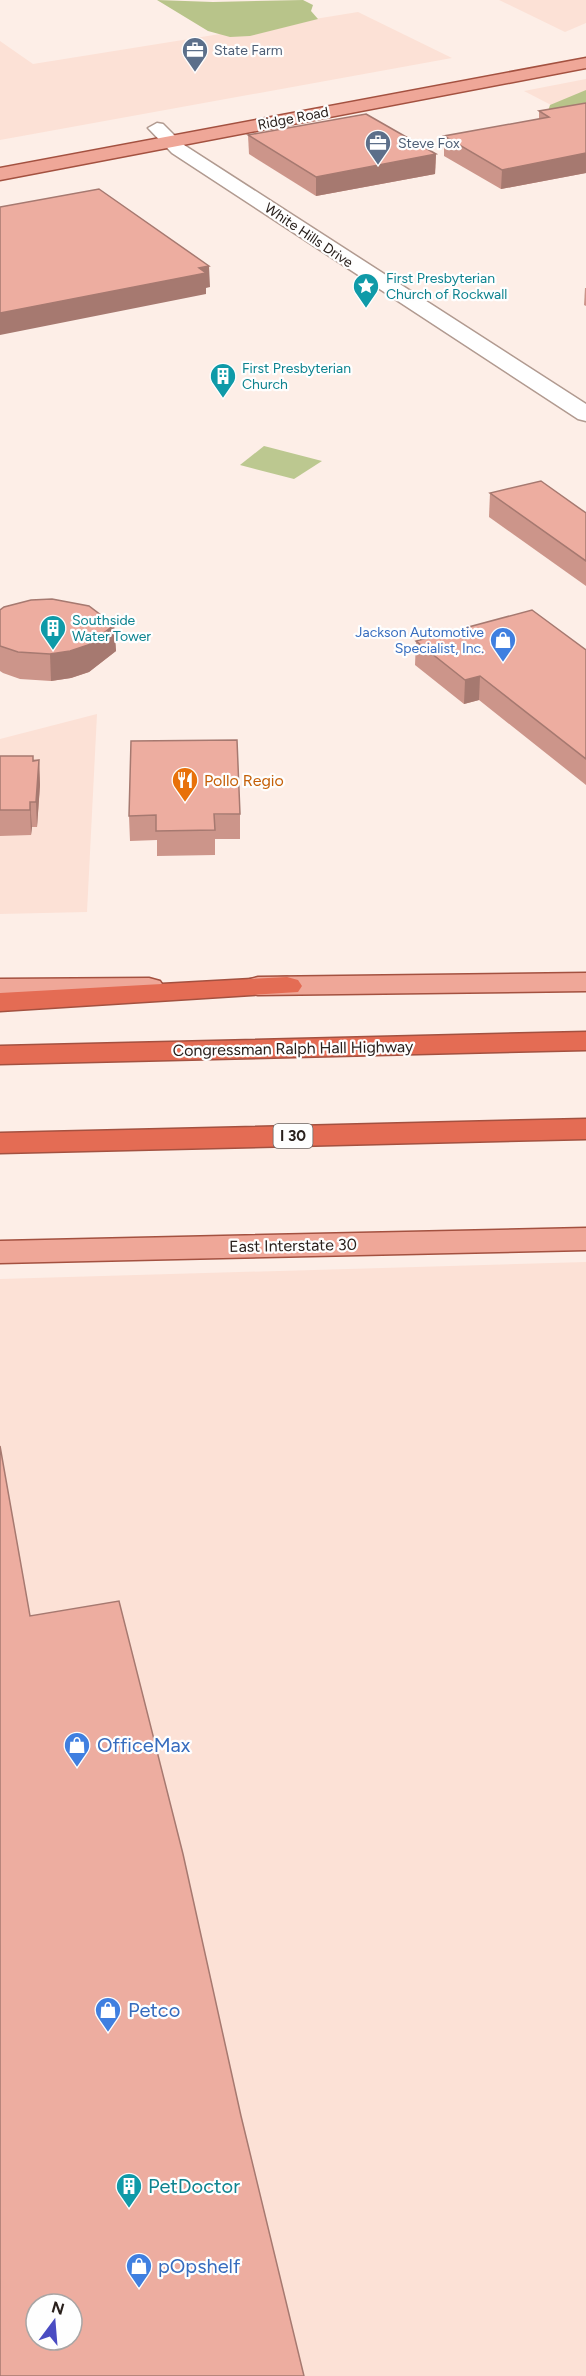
<svg xmlns="http://www.w3.org/2000/svg" width="586" height="2376" font-family="Figtree,sans-serif">
<style>
.built{fill:#fce1d6;fill-rule:evenodd}
.green{fill:#bcc890}
.forest{fill:#b8c48a}
.lines{fill:none;stroke-linecap:round;stroke-linejoin:round}
.minor-casing{stroke:#b19a90;stroke-width:3}
.major-casing{stroke:#a35140;stroke-width:3}
.highway-casing{stroke:#a35140;stroke-width:3}
.minor{fill:#fff;fill-rule:evenodd}
.major{fill:#efa798;fill-rule:evenodd}
.highway{fill:#e46c54;fill-rule:evenodd}
.wall{fill:#cc958a}
.shaded-wall{fill:#a67970}
.building{fill:#edada0;stroke:#a67970;stroke-width:1.5;fill-rule:evenodd}
.labels{text-anchor:middle;stroke-width:4.5;stroke-linejoin:round;paint-order:stroke}
.far-service-label{font-size:14px;fill:#4e5e75;stroke:#fefefe;text-anchor:start}
.far-street-label{font-size:14px;fill:#29201c;stroke:#fefefe}
.far-culture-label{font-size:14px;fill:#0d838f;stroke:#fefefe;text-anchor:start}
.far-shop-label{font-size:14px;fill:#366cbe;stroke:#fefefe;text-anchor:end}
.shield{fill:#fefefe;stroke:#696360;stroke-width:1.5}
.shield-label{font-size:15px;font-weight:bold;fill:#29201c}
.food-label{font-size:16px;fill:#c56008;stroke:#fefefe;text-anchor:start}
.street-label{font-size:16px;fill:#29201c;stroke:#fefefe}
.near-shop-label{font-size:20px;fill:#366cbe;stroke:#fefefe;text-anchor:start}
.near-culture-label{font-size:20px;fill:#0d838f;stroke:#fefefe;text-anchor:start}
</style>
<rect width="100%" height="100%" fill="#fdeee7"/>
<!-- built -->
<g class="built">
<polygon points="499,0 586,0 586,23 565,32"/>
<polygon points="358,12 452,58 0,140 0,41 33,64"/>
<polygon points="586,79 586,123 524,91"/>
<polygon points="97,714 87,912 0,914 0,739"/>
<path d="M586,1262V2376H0V1279ZM36,2304H72V2340H36Z"/>
</g>
<!-- green -->
<polygon class="green" points="264,446 322,461 294,479 240,465"/>
<!-- forest -->
<g class="forest">
<polygon points="157,0 213,2 303,0 313,5 311,11 318,19 250,36 230,37 208,31"/>
<polygon points="586,90 586,126 548,111 550,105"/>
</g>
<g class="lines">
<!-- minor casing -->
<g class="minor-casing">
<polygon id="minor" points="157,123 163,124 184,145 586,404 586,421 578,419 172,153 148,128"/>
</g>
<!-- major casing -->
<g class="major-casing">
<g id="major">
<polygon points="586,58 586,68 0,180 0,168"/>
<polygon points="586,973 586,991 258,995 247,992 243,986 247,980 258,977"/>
<polygon points="149,978 160,981 164,987 160,993 149,996 0,997 0,979"/>
<polygon points="586,1228 586,1250 0,1263 0,1241"/>
</g>
</g>
<!-- highway casing -->
<g class="highway-casing">
<g id="highway">
<polygon points="287,977 298,980 302,986 298,992 0,1011 0,993"/>
<polygon points="586,1032 586,1050 0,1064 0,1046"/>
<polygon points="586,1119 586,1139 0,1153 0,1133"/>
</g>
</g>
<!-- minor -->
<use href="#minor" class="minor"/>
<!-- major -->
<use href="#major" class="major"/>
<!-- highway -->
<use href="#highway" class="highway"/>
</g>
<!-- wall -->
<g class="wall">
<polygon points="586,103 586,173 501,189 444,156 444,136 539,119 539,111"/>
<polygon points="248,135 436,154 435,174 316,196 249,154"/>
<polygon points="585,288 586,288 586,306 584,305"/>
<polygon points="490,493 586,513 586,586 489,517"/>
<polygon points="0,610 114,625 116,651 89,672 71,678 51,681 20,679 3,673 0,671"/>
<polygon points="416,641 586,650 586,785 479,700 464,704 415,665"/>
<polygon points="0,756 39,760 40,785 37,827 32,827 31,835 0,836"/>
<polygon points="240,814 240,839 215,839 215,855 157,856 157,840 130,841 129,816"/>
</g>
<!-- shaded-wall -->
<g class="shaded-wall">
<polygon points="586,153 586,173 501,189 502,170"/>
<polygon points="436,154 435,174 316,196 316,177"/>
<polygon points="209,266 210,287 206,288 206,294 0,335 0,313"/>
<polygon points="114,625 116,651 89,672 71,678 51,681 50,654"/>
<polygon points="480,676 479,700 464,704 465,680"/>
<polygon points="39,760 40,785 37,827 36,802"/>
<polygon points="30,802 32,827 31,835 30,810"/>
</g>
<!-- building -->
<g class="building">
<polygon points="586,103 586,153 502,170 444,136 549,117 539,111"/>
<polygon points="366,114 436,154 316,177 248,135"/>
<polygon points="99,189 209,266 199,268 206,273 0,313 0,207"/>
<polygon points="541,481 586,513 586,561 490,493"/>
<polygon points="52,599 89,606 114,625 88,645 70,651 50,654 18,652 0,646 0,610 4,607 31,600"/>
<polygon points="532,610 586,650 586,759 480,676 465,680 416,641"/>
<polygon points="237,740 240,814 214,814 215,830 156,831 156,815 129,816 131,741"/>
<polygon points="0,756 33,756 33,761 39,760 36,802 30,802 30,810 0,810"/>
<path d="M0,1446L30,1616L119,1601L183,1854L241,2116L304,2376H0ZM36,2304H72V2340H36Z"/>
</g>
<!-- icons -->
<defs>
<g id="office-pin" transform="scale(1.35)"><path d="M0 17L-7.5 6A9.5 9.5 0 1 1 7.5 6Z" fill="#5c6f8a" stroke="#fefefe"/><path d="M-6-3h4V-5.5h4V-3h4V5H-6ZM-1-4.5V-3h2v-1.5ZM-6 0V1H6V0Z" fill="#fff"/></g>
<g id="sight-pin" transform="scale(1.35)"><path d="M0 17L-7.5 6A9.5 9.5 0 1 1 7.5 6Z" fill="#0f9aa8" stroke="#fefefe"/><path d="M0-6L1.8-2.2L6-1.7L2.9 1.2L3.7 5.4L0 3.3L-3.7 5.4L-2.9 1.2L-6-1.7L-1.8-2.2Z" fill="#fff"/></g>
<g id="building-pin" transform="scale(1.35)"><path d="M0 17L-7.5 6A9.5 9.5 0 1 1 7.5 6Z" fill="#0f9aa8" stroke="#fefefe"/><path d="M-4-6H4V6H1V3H-1V6H-4ZM-2.5-4.3h1.7v1.8h-1.7ZM.8-4.3h1.7v1.8H.8ZM-2.5-1h1.7V.8h-1.7ZM.8-1h1.7V.8H.8Z" fill="#fff"/></g>
<g id="shop-pin" transform="scale(1.35)"><path d="M0 17L-7.5 6A9.5 9.5 0 1 1 7.5 6Z" fill="#3f7fe0" stroke="#fefefe"/><path d="M-5-2.5h2.3a2.7 3.5 0 0 1 5.4 0H5L5.5 6h-11ZM-1.5-2.5h3a1.5 2.3 0 0 0-3 0Z" fill="#fff"/></g>
<g id="restaurant-pin" transform="scale(1.35)"><path d="M0 17L-7.5 6A9.5 9.5 0 1 1 7.5 6Z" fill="#e8710a" stroke="#fefefe"/><path d="M-5-6h1v4h1v-4h1v4h1v-4h1v5L-1.5 .5V6h-2V.5L-5-1ZM5-6V6H3V1.5H1.5Q1.5-4 5-6Z" fill="#fff"/></g>
</defs>
<g fill-rule="evenodd">
<use href="#office-pin" x="195" y="50"/>
<use href="#office-pin" x="378" y="143"/>
<use href="#sight-pin" x="366" y="286"/>
<use href="#building-pin" x="223" y="376"/>
<use href="#building-pin" x="53" y="628"/>
<use href="#shop-pin" x="503" y="640"/>
<use href="#restaurant-pin" x="185" y="780"/>
<use href="#shop-pin" x="77" y="1745"/>
<use href="#shop-pin" x="108" y="2010"/>
<use href="#building-pin" x="129" y="2186"/>
<use href="#shop-pin" x="139" y="2266"/>
</g>
<g class="labels">
<!-- far-service labels -->
<g class="far-service-label">
<text x="214" y="55">State Farm</text>
<text x="398" y="148">Steve Fox</text>
</g>
<!-- far-street labels -->
<g class="far-street-label">
<text transform="translate(293 118) rotate(-11)" y="5">Ridge Road</text>
<text transform="translate(309 235) rotate(34)" y="5">White Hills Drive</text>
</g>
<!-- far-culture labels -->
<g class="far-culture-label">
<text x="386" y="283">First Presbyterian<tspan x="386" dy="16">Church of Rockwall</tspan></text>
<text x="242" y="373">First Presbyterian<tspan x="242" dy="16">Church</tspan></text>
<text x="72" y="625">Southside<tspan x="72" dy="16">Water Tower</tspan></text>
</g>
<!-- far-shop labels -->
<g class="far-shop-label">
<text x="484" y="637">Jackson Automotive<tspan x="484" dy="16">Specialist, Inc.</tspan></text>
</g>
<!-- shield labels -->
<rect class="shield" x="273.5" y="1124" width="39" height="24" rx="4.5"/>
<g class="shield-label">
<text x="293" y="1141">I 30</text>
</g>
<!-- food labels -->
<g class="food-label">
<text x="204" y="786">Pollo Regio</text>
</g>
<!-- street labels -->
<g class="street-label">
<text transform="translate(293 1048) rotate(-1)" y="6">Congressman Ralph Hall Highway</text>
<text transform="translate(293 1245) rotate(-1)" y="6">East Interstate 30</text>
</g>
<!-- near-shop labels -->
<g class="near-shop-label">
<text x="97" y="1752">OfficeMax</text>
<text x="128" y="2017">Petco</text>
<text x="158" y="2273">pOpshelf</text>
</g>
<!-- near-culture labels -->
<g class="near-culture-label">
<text x="148" y="2193">PetDoctor</text>
</g>
</g>
<!-- north arrow -->
<g transform="translate(54 2322) rotate(16)"><circle r="28" fill="#fefefe" stroke="#a9a5a4" stroke-width="1.5"/>
<path d="M0-4.5L10 22L0 15L-10 22Z" fill="#4a4cc2"/>
<text y="-9" font-size="16" font-weight="bold" text-anchor="middle" fill="#29201c">N</text>
</g>
</svg>
